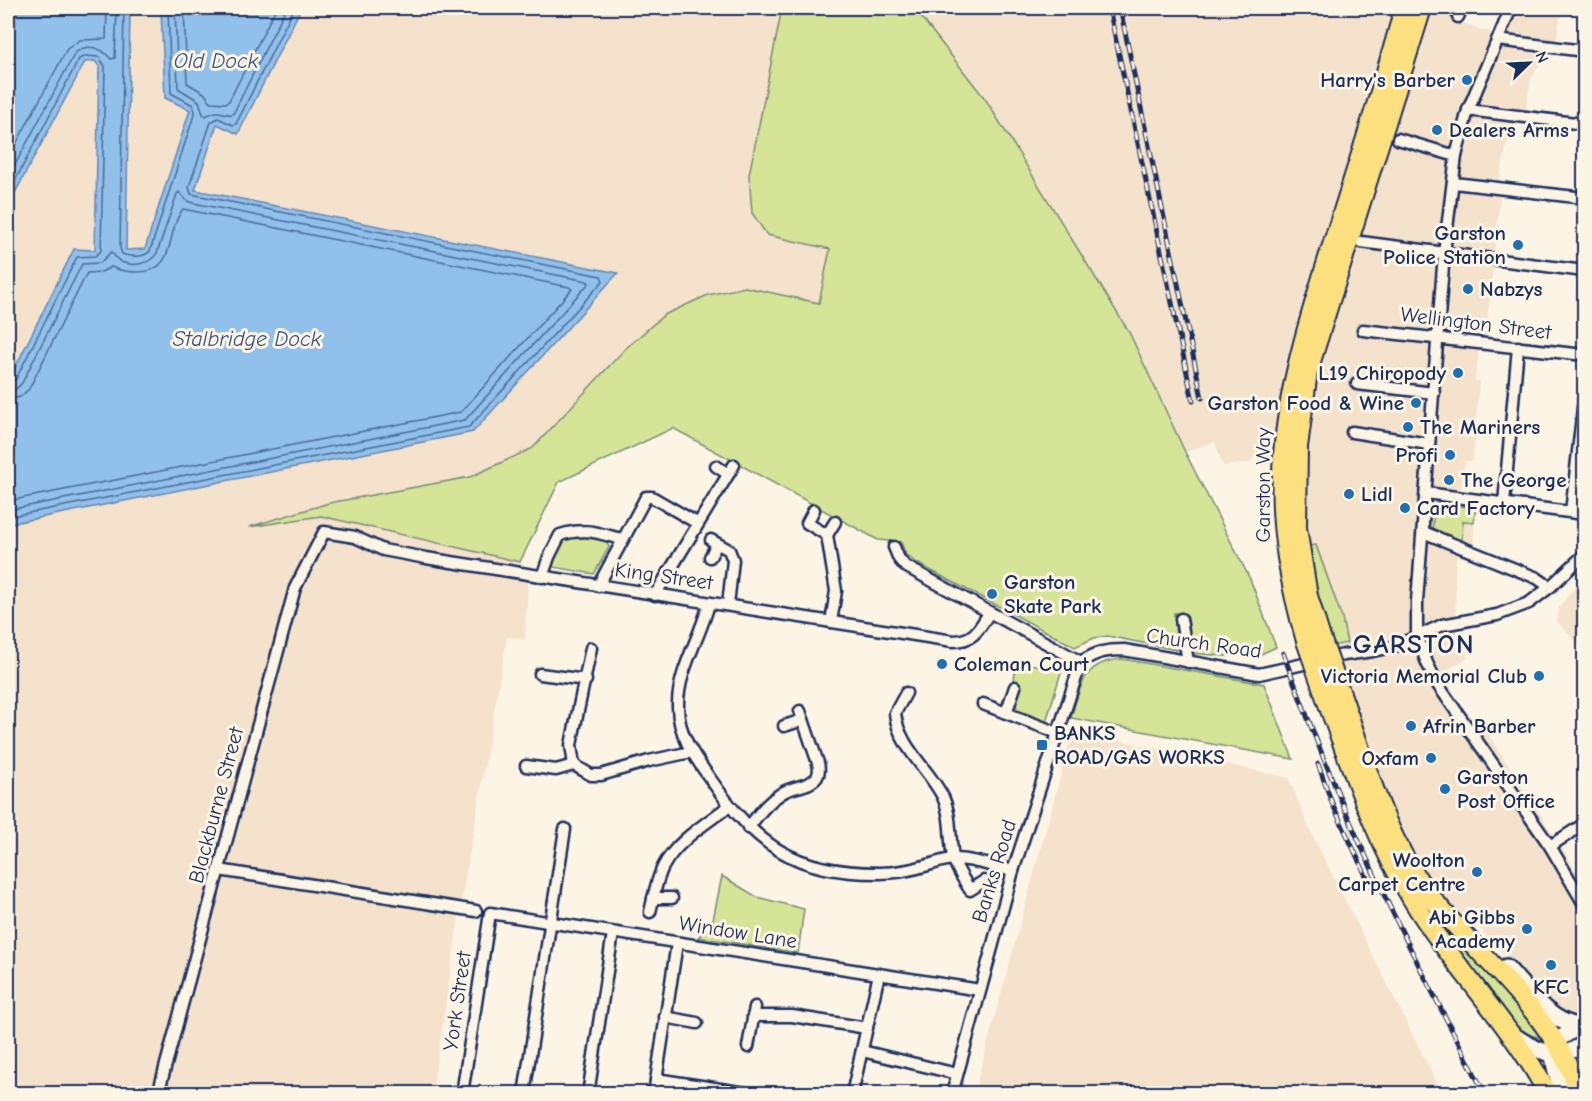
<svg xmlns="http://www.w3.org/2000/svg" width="1592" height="1101" font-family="'Comic Neue',sans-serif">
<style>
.built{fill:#f4e2cc}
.green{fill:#d5e497;stroke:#788a7a;stroke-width:1.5}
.water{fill:#91c0eb;stroke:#6286b3;stroke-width:1.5}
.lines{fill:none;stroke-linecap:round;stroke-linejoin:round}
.shore{stroke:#4a6996;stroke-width:1.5}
.minor-casing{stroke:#1b2f5e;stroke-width:15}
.secondary-casing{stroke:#1b2f5e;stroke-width:20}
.trunk-casing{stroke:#1b2f5e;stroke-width:22}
.minor{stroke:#fcf5e5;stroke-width:10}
.secondary{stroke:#fcf5e5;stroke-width:15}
.trunk{stroke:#fce080;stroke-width:18}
.rail-casing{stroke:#1b2f5e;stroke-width:5}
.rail{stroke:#fcf5e5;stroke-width:3;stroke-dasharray:9;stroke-linecap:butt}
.trunk-bridge-casing{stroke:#1b2f5e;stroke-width:22;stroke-linecap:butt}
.trunk-bridge{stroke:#fce080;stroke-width:18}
.poi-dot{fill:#1f6fb2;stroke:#fcf5e5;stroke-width:2}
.labels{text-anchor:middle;stroke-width:6;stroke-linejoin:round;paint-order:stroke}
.poi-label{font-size:21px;font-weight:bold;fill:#1b2f5e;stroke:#fcf5e5;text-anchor:start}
.street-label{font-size:21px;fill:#1b2f5e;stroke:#fcf5e5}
.water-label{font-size:22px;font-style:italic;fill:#385381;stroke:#fcf5e5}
.district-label{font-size:27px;font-weight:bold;letter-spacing:1.5px;fill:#1b2f5e;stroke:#fcf5e5}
</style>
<rect width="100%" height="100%" fill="#fcf5e5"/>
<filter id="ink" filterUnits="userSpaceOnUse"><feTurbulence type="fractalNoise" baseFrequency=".0167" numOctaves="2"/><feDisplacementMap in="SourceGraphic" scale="12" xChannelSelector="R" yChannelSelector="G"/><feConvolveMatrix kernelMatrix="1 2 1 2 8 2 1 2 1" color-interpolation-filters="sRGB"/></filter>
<g filter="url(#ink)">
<!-- built -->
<g class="built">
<polygon points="117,8 782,8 749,175 767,235 830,249 819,303 745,287 708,295 664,315 625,349 533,448 470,477 329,503 254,526 321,516 520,562 528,583 525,639 507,637 462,898 432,1093 8,1094 8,206 85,62 91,61"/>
<polygon points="914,8 1396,8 1382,62 1284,377 1274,439 1266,439 1250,463 1223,466 1215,442 1185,452 1129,332 986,100"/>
<polygon points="1511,8 1565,8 1561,14 1555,47 1549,47 1531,80 1524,117 1517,116 1506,148 1498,188 1501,189 1485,343 1480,343 1475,380 1479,381 1473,461 1465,461 1460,497 1476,499 1473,547 1468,559 1457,555 1455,572 1456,629 1468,658 1443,672 1463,710 1486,731 1584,882 1584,1013 1581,1015 1560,1012 1471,920 1439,896 1415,857 1368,751 1332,646 1347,643 1342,618 1316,545 1308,546 1304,524 1306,450 1319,368 1357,246 1389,250 1389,240 1359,236 1394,128 1428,10 1499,36"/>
<polygon points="1584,576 1584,649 1557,622 1559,607"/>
<polygon points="1073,730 1289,778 1308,826 1442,1093 974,1093"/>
</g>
<!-- green -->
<g class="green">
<polygon points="782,8 914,8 986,100 1129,332 1185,452 1250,579 1276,647 1259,655 1224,656 1192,653 1186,614 1174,613 1177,650 1108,636 1094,638 1075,647 915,562 906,555 901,542 878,540 673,428 559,482 520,562 321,516 249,527 329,503 470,477 533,448 625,349 664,315 708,295 745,287 819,303 830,249 767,235 752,213 749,175"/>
<polygon points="1435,503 1476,508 1474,522 1463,521 1462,542 1432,531"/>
<polygon points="585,534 601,537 601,540 606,541 609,547 594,574 553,567 554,559 566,538"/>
<polygon points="1316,545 1342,618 1347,643 1332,646 1318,601 1308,546"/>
<path d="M1122,659L1264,684L1293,759L1071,718C1081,685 1083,662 1122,659Z"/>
<polygon points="1016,662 1062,669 1046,722 1017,712 1016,701 1021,689 1019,684 1014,681"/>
<polygon points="722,876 757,897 804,909 798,953 698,937 712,925"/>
<polygon points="1441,921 1525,1010 1543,1038 1529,1035 1507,1020 1434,926"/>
</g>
<!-- water -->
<polygon class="water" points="8,8 130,8 126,250 145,249 190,110 165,98 161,11 163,8 301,8 238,134 217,124 195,190 618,273 473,432 8,524 8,382 74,249 95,250 99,66 95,61 85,62 8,206"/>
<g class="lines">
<!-- shore -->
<g class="shore">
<path d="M124,8L120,248L122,254C130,257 144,258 150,251L195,112L193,105L171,93L168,8"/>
<path d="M175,8L178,88L199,101L203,114L206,116C221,107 222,116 233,114L286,8"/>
<polyline points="184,8 187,83 204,93 211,102 226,103 229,101 276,8"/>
<polyline points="8,159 67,49 80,40 106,39 107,8"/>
<path d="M8,178L75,53C88,43 101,47 111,59L115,58L117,8"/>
<polyline points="8,194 79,59 85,56 99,57 105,66 101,251 95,256 77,257 16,379 8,383"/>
<path d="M8,391L16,389L22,383L82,264L100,263L111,252C114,255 117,260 121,262C133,267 151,264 157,253L177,194L179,192L187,201L193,203L587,281L589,283L465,420L8,510"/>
<path d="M8,400L20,397L29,389L87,273L101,272L111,267C120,271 127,272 138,272C178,272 165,231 183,209L569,287L572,289L461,412L8,501"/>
<polyline points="8,517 469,427 603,281 601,276 191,194 189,187 211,122 218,118 233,125 236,124 294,8"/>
</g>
<!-- minor casing -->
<g class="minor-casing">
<g id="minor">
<polyline points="1511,8 1468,110 1456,156 1444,253 1417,601 1417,636 1427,663 1438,685 1550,846 1584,904"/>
<polyline points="1458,17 1462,8"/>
<polyline points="1497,40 1584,51"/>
<polyline points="1468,110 1584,124"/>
<polyline points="1398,139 1456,156"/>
<polyline points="1454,183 1584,198"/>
<polyline points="1361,242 1584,271"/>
<polyline points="1363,330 1584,355"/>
<polyline points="1357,384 1434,393"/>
<polyline points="1352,432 1429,444"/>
<polyline points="716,466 728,474"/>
<polyline points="1426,493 1584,514"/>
<polyline points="1504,503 1518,347"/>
<polyline points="814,510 807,523 827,535 836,591 831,622"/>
<polyline points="1571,512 1584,399"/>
<polyline points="1423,532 1537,578 1550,587"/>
<polyline points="827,535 835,522"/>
<polyline points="711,540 729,550 733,560 728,605"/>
<polyline points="894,547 899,559 905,566 1081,662"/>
<polyline points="710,557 717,544"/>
<path d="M542,577L549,557L560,535C584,527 598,533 621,539"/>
<polyline points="598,586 646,497 652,497 697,523"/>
<polyline points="655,595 734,465"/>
<path d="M709,603C701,637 677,671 678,707C678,734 694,756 709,777C756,845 793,873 879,873C895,873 912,870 928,865C936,863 946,859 955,859C974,859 995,867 1013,871"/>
<polyline points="1181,619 1188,662"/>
<polyline points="591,648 571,745 574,765 591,775 601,775 649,761 691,752"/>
<path d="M1081,662C1096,652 1106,650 1124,650L1259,674L1344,655L1373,651L1396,646L1442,625L1497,615L1529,603L1550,587L1584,555"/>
<polyline points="540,674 586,680"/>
<path d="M906,693L895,713C898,746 928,768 943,797C952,816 949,837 953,857C956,869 964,880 970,890L984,881"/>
<polyline points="983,704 1058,733"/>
<polyline points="1006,713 1015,687"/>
<polyline points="784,726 803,720"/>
<polyline points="526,766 556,770 574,765"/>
<path d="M748,828C759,814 767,802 782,793C792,786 810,787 817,777C820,772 819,767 818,763L800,711"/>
<polyline points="1550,846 1584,824"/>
<polyline points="219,870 476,911"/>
<polyline points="653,898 672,898"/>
<path d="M650,912C654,897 656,880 663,867C676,841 707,823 729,806"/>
<polyline points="753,1016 792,1016 867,1028"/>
<polyline points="665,1017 697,1023"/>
<polyline points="748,1047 755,1007"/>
<polyline points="862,1051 957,1074"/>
<polyline points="656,1079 753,1094"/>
<path d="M158,1094L295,588L324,532L355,537L383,550L426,558L953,641C974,641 979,629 989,613"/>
<polyline points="462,1094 490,913 980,990"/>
<polyline points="524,1094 565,829"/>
<polyline points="588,1094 613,933"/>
<polyline points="654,1094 677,943"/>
<polyline points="852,1094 879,974"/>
<polyline points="952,1094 1013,871 1081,662"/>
</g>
</g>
<!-- secondary casing -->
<g class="secondary-casing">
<g id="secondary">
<path d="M1506,967C1526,988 1549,1023 1579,1026"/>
<path d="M1513,1035C1526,1044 1545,1056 1562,1054C1569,1053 1578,1047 1584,1044"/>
<path d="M1563,1094C1557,1076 1551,1060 1554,1042L1583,1024"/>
</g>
</g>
<!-- trunk casing -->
<g class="trunk-casing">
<g id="trunk">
<polyline points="1320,635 1308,596 1297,528 1298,447 1308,371 1422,8"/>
<path d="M1306,641C1290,585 1279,529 1282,471C1285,397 1307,325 1329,255C1355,173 1382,91 1404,8"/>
<path d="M1345,705C1367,767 1385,835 1424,888C1473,954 1556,1013 1579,1094"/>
<path d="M1330,710C1354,774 1376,841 1412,899C1453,967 1511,1023 1548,1094"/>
</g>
</g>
<!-- minor -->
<use href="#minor" class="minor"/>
<!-- secondary -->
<use href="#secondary" class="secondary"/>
<!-- trunk -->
<use href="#trunk" class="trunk"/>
<!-- rail casing -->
<g class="rail-casing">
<g id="rail">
<polyline points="1109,8 1193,401"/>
<polyline points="1120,8 1202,398"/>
<path d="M1283,653C1304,709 1325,764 1349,819C1390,912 1438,1003 1485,1094"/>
<polyline points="1318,764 1332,803 1374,893"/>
</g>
</g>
<!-- rail -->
<use href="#rail" class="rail"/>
<!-- trunk-bridge casing -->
<g class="trunk-bridge-casing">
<g id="trunk-bridge">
<polyline points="1320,635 1345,705"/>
<polyline points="1306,641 1330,710"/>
</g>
</g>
<!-- trunk-bridge -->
<use href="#trunk-bridge" class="trunk-bridge"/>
</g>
</g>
<!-- markers -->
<g class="poi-dot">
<circle cx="1467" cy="80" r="6"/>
<circle cx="1437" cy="130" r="6"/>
<circle cx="1518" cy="245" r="6"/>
<circle cx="1468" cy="289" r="6"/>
<circle cx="1458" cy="373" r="6"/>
<circle cx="1416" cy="403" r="6"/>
<circle cx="1408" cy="427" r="6"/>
<circle cx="1450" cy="455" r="6"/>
<circle cx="1449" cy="480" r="6"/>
<circle cx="1349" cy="494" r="6"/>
<circle cx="1405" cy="508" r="6"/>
<circle cx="992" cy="594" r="6"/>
<circle cx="942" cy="664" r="6"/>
<circle cx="1539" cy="676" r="6"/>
<circle cx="1411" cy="726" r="6"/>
<rect x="1036" y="739" width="12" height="12" rx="3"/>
<circle cx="1431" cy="758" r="6"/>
<circle cx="1445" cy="789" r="6"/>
<circle cx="1477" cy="872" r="6"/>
<circle cx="1527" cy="929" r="6"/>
<circle cx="1551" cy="965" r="6"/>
</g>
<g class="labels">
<!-- poi labels -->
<g class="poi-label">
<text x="1455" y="87" text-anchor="end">Harry's Barber</text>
<text x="1449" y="137">Dealers Arms</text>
<text x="1506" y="240" text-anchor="end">Garston<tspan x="1506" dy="24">Police Station</tspan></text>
<text x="1480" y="296">Nabzys</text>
<text x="1446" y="380" text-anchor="end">L19 Chiropody</text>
<text x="1404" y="410" text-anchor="end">Garston Food &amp; Wine</text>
<text x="1420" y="434">The Mariners</text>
<text x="1438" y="462" text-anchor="end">Profi</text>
<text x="1461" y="487">The George</text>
<text x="1361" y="501">Lidl</text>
<text x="1417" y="515">Card Factory</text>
<text x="1004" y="589">Garston<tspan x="1004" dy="24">Skate Park</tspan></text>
<text x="954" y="671">Coleman Court</text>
<text x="1527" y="683" text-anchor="end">Victoria Memorial Club</text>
<text x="1423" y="733">Afrin Barber</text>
<text x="1054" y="740">BANKS<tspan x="1054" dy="24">ROAD/GAS WORKS</tspan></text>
<text x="1419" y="765" text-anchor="end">Oxfam</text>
<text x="1457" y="784">Garston<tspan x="1457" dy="24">Post Office</tspan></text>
<text x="1465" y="867" text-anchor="end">Woolton<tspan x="1465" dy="24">Carpet Centre</tspan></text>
<text x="1515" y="924" text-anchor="end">Abi Gibbs<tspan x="1515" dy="24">Academy</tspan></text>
<text x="1551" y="994" text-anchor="middle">KFC</text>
</g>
<!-- street labels -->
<g class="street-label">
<text transform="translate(1476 323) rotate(7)" y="7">Wellington Street</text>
<text transform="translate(1263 485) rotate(-90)" y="7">Garston Way</text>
<text transform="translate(664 576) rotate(8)" y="7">King Street</text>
<text transform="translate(1204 643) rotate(8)" y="7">Church Road</text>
<text transform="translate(216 805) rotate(-75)" y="7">Blackburne Street</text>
<text transform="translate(994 871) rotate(-73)" y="7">Banks Road</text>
<text transform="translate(738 932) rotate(9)" y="7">Window Lane</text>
<text transform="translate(457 1001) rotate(-82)" y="7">York Street</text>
</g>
<!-- water labels -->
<g class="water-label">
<text x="216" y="68">Old Dock</text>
<text x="247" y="346">Stalbridge Dock</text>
</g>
<!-- district labels -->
<g class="district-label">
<text x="1414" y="653">GARSTON</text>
</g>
</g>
<!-- margin -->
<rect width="1592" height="1101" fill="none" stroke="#fcf5e5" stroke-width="30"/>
<rect x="15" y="15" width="1562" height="1071" fill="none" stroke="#1b2f5e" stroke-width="2" filter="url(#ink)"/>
<!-- north arrow -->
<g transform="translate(1529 63) rotate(66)" stroke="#fcf5e5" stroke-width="4.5" paint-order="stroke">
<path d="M0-4.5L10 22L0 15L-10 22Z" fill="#1b2f5e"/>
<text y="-9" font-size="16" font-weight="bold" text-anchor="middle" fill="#1b2f5e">N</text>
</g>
</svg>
